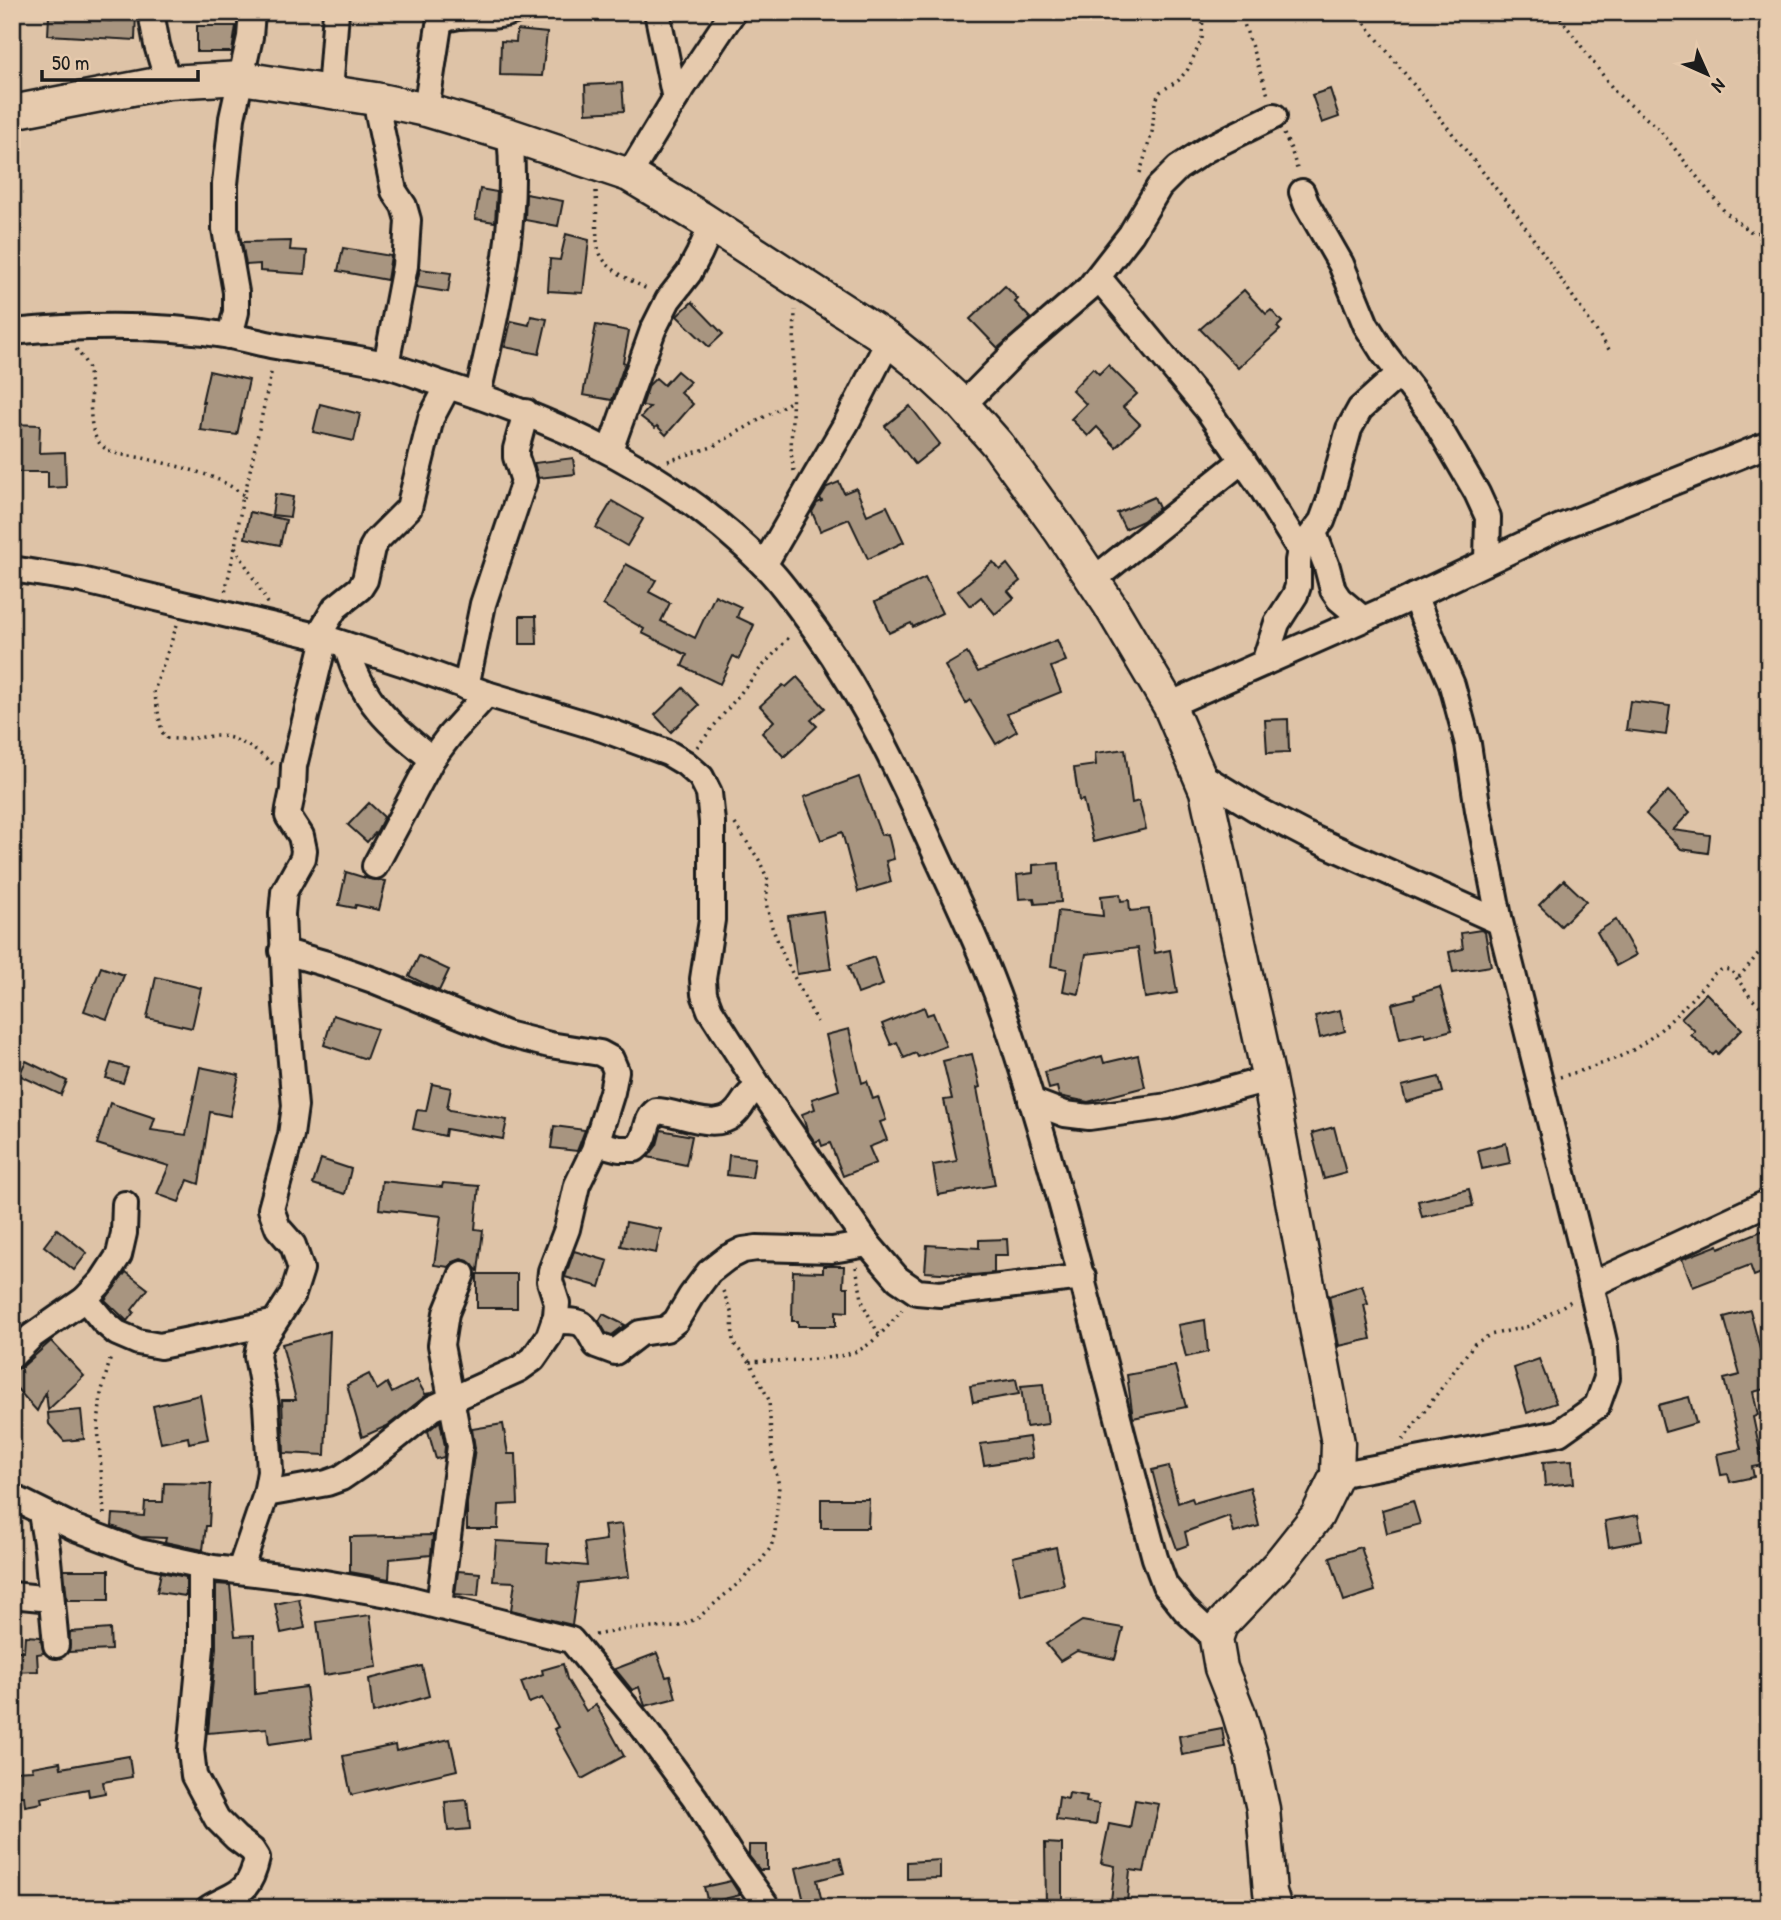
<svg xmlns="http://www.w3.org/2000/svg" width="1781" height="1920" font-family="'Patrick Hand',sans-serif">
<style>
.building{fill:#a89580;stroke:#1c1c1c;stroke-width:2}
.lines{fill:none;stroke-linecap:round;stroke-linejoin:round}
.minor-casing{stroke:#1c1c1c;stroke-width:30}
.tertiary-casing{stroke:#1c1c1c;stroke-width:37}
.path{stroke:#1c1c1c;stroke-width:3.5;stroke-dasharray:2 5;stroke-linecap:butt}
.minor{stroke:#e6caad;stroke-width:24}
.tertiary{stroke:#e6caad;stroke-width:32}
</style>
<rect width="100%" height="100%" fill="#dec3a7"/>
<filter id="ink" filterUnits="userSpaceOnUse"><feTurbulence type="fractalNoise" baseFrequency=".0143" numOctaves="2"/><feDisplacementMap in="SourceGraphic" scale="14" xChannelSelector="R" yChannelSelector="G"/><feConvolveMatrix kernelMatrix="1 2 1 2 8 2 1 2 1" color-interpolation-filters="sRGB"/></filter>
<g filter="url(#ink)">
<!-- building -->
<g class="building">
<polygon points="111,12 136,12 135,40 48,35 49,16 111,21"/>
<polygon points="197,26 236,26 232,52 197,52"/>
<polygon points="517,30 547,33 542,76 500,75 501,41 516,42"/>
<polygon points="622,83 624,111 586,113 585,85"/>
<polygon points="1330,89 1339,117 1322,123 1312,95"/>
<polygon points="480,189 497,192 495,222 475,219"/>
<polygon points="526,194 563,201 558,226 525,220"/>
<polygon points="566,234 589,240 583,293 548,291 550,259 560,260"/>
<polygon points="291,241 290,250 307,251 305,274 260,271 260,264 246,265 242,242"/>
<polygon points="343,248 391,256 387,280 338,271"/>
<polygon points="420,269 451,273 448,292 416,287"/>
<polygon points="1005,286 1018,299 1015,302 1031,319 998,348 970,319"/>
<polygon points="1244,290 1266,314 1271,310 1282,322 1277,327 1280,330 1238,368 1200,329"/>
<polygon points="692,302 723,334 709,347 677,316"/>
<polygon points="531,316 547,319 539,354 505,347 511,321 529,325"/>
<polygon points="596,325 629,331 623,362 625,363 612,400 583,395"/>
<polygon points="1108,365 1137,394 1123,407 1140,424 1116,447 1097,427 1088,436 1071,419 1086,404 1072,390 1093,368 1099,374"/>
<polygon points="209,371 249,380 237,435 200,430 204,402 202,402"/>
<polygon points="677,371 690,382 680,392 693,404 666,435 657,426 655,428 641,417 650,407 642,406 649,385 656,378 664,385"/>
<polygon points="320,404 360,414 354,441 313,432"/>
<polygon points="910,406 940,444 915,464 885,426"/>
<polygon points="12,424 40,425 39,453 65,452 66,487 48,488 48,472 12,472"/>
<polygon points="573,458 575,474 538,478 534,463"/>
<polygon points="839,482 844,493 856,488 867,515 887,506 904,542 868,559 849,519 820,531 812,512 817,503 822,501 820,498 827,487"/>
<polygon points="275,494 293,497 290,517 272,515"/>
<polygon points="1154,497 1159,508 1143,521 1125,529 1117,513"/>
<polygon points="612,501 643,519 627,546 596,528"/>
<polygon points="250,512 286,520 280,545 245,538"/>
<polygon points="993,562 1000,570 1007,564 1020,581 1008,591 1014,598 995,614 981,597 970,606 958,591"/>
<polygon points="626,564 656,580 649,592 670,603 661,621 695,638 715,595 741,607 737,617 754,625 739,659 733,656 720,684 682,666 687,655 642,633 644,629 603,605"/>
<polygon points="925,578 942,613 913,627 911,623 889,633 875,602"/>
<polygon points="520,616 536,616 537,644 520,644"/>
<polygon points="1057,640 1066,661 1051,667 1061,692 1007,714 1017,731 996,744 970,700 966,703 945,666 967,653 978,672"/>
<polygon points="797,677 825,708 811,720 817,726 784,757 762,733 774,721 760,706 783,685 786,687"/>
<polygon points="683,688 699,705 671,732 655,715"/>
<polygon points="1630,701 1670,706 1666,735 1626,730"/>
<polygon points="1288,719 1289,752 1267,753 1265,720"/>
<polygon points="1125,749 1132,803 1139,801 1146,829 1093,842 1083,800 1079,801 1074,768 1096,765 1095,753"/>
<polygon points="859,777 881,835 888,834 894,859 886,861 891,882 858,892 842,832 821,840 804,797"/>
<polygon points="1668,791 1690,812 1673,830 1710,835 1708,853 1681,849 1646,814"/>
<polygon points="369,803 384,817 377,831 367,842 348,825"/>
<polygon points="1059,863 1061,902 1035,904 1034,898 1019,899 1017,875 1033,873 1033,865"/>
<polygon points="346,872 369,879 386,881 379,910 356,905 355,908 339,905"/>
<polygon points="1564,880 1586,901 1561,926 1539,905"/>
<polygon points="1120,894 1121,901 1129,900 1130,911 1149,909 1155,953 1170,950 1177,993 1145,998 1138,948 1086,954 1079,994 1063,991 1067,969 1051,966 1058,911 1103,916 1101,896"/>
<polygon points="823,911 831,969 797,974 788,916"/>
<polygon points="1616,920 1636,955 1616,966 1597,932"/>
<polygon points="1481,930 1485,932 1491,966 1453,972 1449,952 1463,949 1461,933"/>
<polygon points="419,956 449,970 439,991 409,976"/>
<polygon points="874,957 883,985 858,994 848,966"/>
<polygon points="101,967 124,975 107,1019 84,1011"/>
<polygon points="156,977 201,988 192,1028 147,1018"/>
<polygon points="1440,987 1452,1030 1426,1037 1424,1033 1400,1039 1392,1004 1415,998 1414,995"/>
<polygon points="1706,993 1742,1029 1718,1054 1716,1052 1713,1055 1691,1035 1695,1031 1681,1018"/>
<polygon points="924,1007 927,1015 933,1013 946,1046 918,1057 916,1053 904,1058 897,1042 891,1045 882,1024"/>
<polygon points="1340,1010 1345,1031 1320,1038 1315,1016"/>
<polygon points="333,1015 377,1029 366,1059 324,1045"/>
<polygon points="849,1029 862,1083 867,1081 873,1099 878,1097 886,1120 880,1122 887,1140 869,1147 876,1163 843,1176 830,1143 822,1146 820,1140 815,1142 807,1130 802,1114 815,1109 812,1099 839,1090 826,1035"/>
<polygon points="972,1054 980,1087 977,1088 995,1185 938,1195 933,1165 957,1161 944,1100 952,1099 943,1061"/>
<polygon points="1138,1055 1145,1087 1088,1102 1059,1096 1057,1087 1049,1089 1045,1072 1102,1056 1104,1063"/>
<polygon points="26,1061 67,1081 61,1095 19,1075"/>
<polygon points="111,1063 128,1068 123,1083 106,1078"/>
<polygon points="200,1067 239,1075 230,1116 210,1112 199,1184 188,1180 179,1202 157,1194 169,1166 97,1144 110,1103 155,1118 151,1130 186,1135"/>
<polygon points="1439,1077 1443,1092 1406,1102 1402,1086"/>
<polygon points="432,1084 451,1088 447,1108 450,1110 507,1120 503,1139 446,1129 445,1136 413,1129 417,1110 426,1111"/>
<polygon points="554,1126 585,1130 577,1151 551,1148"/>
<polygon points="1334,1127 1346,1173 1324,1179 1312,1133"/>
<polygon points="661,1130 692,1136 686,1165 648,1157 657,1145"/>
<polygon points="1506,1143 1510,1163 1482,1169 1478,1150"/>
<polygon points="729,1155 755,1158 752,1178 727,1175"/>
<polygon points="321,1159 351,1169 345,1194 313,1184"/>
<polygon points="382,1181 442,1187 443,1183 479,1186 475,1229 483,1230 478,1271 468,1261 461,1259 453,1262 449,1267 434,1265 441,1216 379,1209"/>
<polygon points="1469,1189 1473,1206 1422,1217 1418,1201"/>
<polygon points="626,1222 661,1229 656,1253 621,1246"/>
<polygon points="1769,1228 1769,1270 1754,1276 1750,1265 1693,1287 1682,1259 1718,1245 1719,1248"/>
<polygon points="57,1229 87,1253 74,1270 44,1246"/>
<polygon points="1007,1239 1008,1255 994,1255 994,1273 973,1275 925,1272 927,1245 979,1248 979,1240"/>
<polygon points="574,1251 608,1261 600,1287 565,1277"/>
<polygon points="823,1266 844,1266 843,1287 848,1287 848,1312 836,1311 836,1326 798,1326 798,1321 792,1321 793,1271 823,1272"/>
<polygon points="126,1272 148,1289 132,1310 134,1312 127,1321 105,1300"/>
<rect x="477" y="1274" width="40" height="34"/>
<polygon points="1362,1285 1368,1304 1364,1305 1371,1339 1339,1346 1329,1296"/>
<polygon points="1750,1310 1763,1361 1769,1360 1769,1388 1753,1392 1758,1415 1753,1417 1763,1465 1752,1467 1754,1477 1730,1482 1728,1474 1721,1475 1717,1454 1741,1449 1724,1379 1740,1375 1724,1317"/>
<polygon points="603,1314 625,1325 612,1335 606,1333 599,1321"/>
<polygon points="1205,1320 1208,1352 1186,1357 1178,1325"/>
<polygon points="330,1331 325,1455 284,1453 282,1400 296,1400 282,1344"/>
<polygon points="51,1341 84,1376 48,1410 46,1392 37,1411 12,1383 12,1370 22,1367"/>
<polygon points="1539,1359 1556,1403 1527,1413 1514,1368"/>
<polygon points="1175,1366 1186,1407 1133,1418 1127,1375"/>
<polygon points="369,1374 377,1390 387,1383 392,1393 417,1380 425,1394 431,1393 387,1426 362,1437 347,1385"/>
<polygon points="1016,1379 1019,1394 973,1402 970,1386"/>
<polygon points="1043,1384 1048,1424 1026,1427 1021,1386"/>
<polygon points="200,1395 208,1439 189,1443 188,1437 161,1443 153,1406"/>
<polygon points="1689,1397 1696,1423 1665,1432 1658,1405"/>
<polygon points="81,1410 84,1439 64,1441 49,1424 48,1413"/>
<polygon points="440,1421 445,1446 444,1457 436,1459 428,1431"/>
<polygon points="503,1424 508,1454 516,1454 518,1504 499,1505 498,1529 467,1529 467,1503 475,1448 472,1429"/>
<polygon points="1029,1437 1032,1458 984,1465 980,1444"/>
<polygon points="1572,1460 1574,1483 1545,1486 1543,1462"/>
<polygon points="1169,1466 1178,1503 1192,1498 1194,1503 1250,1487 1259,1526 1234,1533 1229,1516 1185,1532 1188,1545 1177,1549 1160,1501 1152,1470"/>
<polygon points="164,1483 211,1484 209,1526 206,1526 203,1550 165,1542 166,1538 140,1537 112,1526 113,1514 144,1516 145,1502 163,1502"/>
<polygon points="821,1499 869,1499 868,1528 821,1528"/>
<polygon points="1413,1501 1420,1524 1387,1533 1382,1510"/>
<polygon points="1638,1515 1642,1541 1609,1547 1605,1521"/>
<polygon points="622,1524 629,1577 578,1583 572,1625 511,1610 515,1582 493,1581 496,1541 548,1544 547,1562 587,1566 584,1543 606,1540 604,1526"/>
<polygon points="433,1535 431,1555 390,1559 389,1579 350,1572 350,1537"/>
<polygon points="1056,1547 1064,1585 1021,1595 1013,1557"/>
<polygon points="1361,1547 1375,1591 1344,1601 1330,1557"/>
<polygon points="64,1570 109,1570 109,1600 67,1600"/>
<polygon points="458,1571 480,1573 478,1596 455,1594"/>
<polygon points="161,1572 186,1577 186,1596 157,1592"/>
<polygon points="216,1584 230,1585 235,1636 254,1635 255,1694 306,1687 312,1738 269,1744 267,1728 208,1733 216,1648"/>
<polygon points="299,1599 305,1628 281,1633 275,1604"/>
<polygon points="370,1615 377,1667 324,1675 317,1622"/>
<polygon points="1082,1621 1123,1628 1115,1659 1077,1651 1060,1661 1046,1644"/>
<polygon points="110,1629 111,1650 69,1652 70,1632"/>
<polygon points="25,1636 40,1637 44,1653 37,1654 38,1671 12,1672 12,1651 24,1651"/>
<polygon points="657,1653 666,1677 670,1676 676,1698 645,1706 639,1687 632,1690 615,1669"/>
<polygon points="563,1664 567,1679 586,1711 596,1705 624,1756 582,1779 554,1729 558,1727 542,1698 529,1703 521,1682 543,1674 542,1670"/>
<polygon points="422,1666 429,1696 373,1713 369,1679"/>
<polygon points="1222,1728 1225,1747 1182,1755 1179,1736"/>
<polygon points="450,1739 457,1770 351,1795 343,1756 395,1745 396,1751"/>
<polygon points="129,1756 132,1777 103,1782 105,1793 89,1796 88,1789 41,1798 42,1803 25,1806 24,1796 12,1796 12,1771 33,1770 32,1767 60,1762 61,1768"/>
<polygon points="1069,1793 1087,1796 1086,1802 1099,1804 1096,1825 1056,1820 1059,1797 1068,1799"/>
<polygon points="467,1800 470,1829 448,1831 445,1802"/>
<polygon points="1135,1800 1159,1804 1144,1872 1130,1870 1127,1903 1111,1901 1115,1866 1101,1863 1109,1824 1130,1828"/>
<polygon points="1045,1843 1062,1844 1062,1906 1046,1906"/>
<polygon points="749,1845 767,1845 767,1870 760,1870 749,1856"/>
<polygon points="840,1857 844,1873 817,1880 822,1902 805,1906 796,1868"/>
<polygon points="940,1860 940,1878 907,1879 907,1862"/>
<polygon points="731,1881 740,1895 708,1903 704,1887"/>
</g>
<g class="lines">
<!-- minor casing -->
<g class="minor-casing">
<g id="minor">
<polyline points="151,12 157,45 168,82"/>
<polyline points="657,12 675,99"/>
<path d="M440,22C463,9 487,21 512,12"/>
<polyline points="330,92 336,12"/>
<polyline points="375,99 394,191 404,206 408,220 405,266 386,365"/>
<polyline points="426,110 441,12"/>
<polyline points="629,175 675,99 733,12"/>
<polyline points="1302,192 1306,203 1341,264 1366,325 1383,352 1431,414 1477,493 1488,517 1487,561"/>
<polyline points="1098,277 1207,409 1261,487 1300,550"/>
<path d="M12,332C84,325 159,324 230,336C245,339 261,343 276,346C310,353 345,355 379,363C400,368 421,377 442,384C566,423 676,475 768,569C779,580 788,593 798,606C850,674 889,750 924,828C951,888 981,948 1003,1011C1064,1191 1105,1375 1155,1558L1165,1585L1185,1610L1216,1639"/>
<polyline points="230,336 236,312 236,292 225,229 225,184 232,118 250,37 252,12"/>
<path d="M478,394C497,309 519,223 510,135"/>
<polyline points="963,405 1018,349 1089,288 1131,234 1159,187 1178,168 1207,149 1274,116"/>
<polyline points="610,450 653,330 668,300 689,273 699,254 712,225"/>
<polyline points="1314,533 1327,567 1333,590 1339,599 1363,619"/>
<polyline points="764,565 847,422 889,340"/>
<polyline points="12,569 81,580 325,638 402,663 487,694 603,729 668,753 685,763 701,777 709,793 712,822 712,920 703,979 704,994 710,1010 760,1088 868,1244 898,1279 917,1292 940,1294 1083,1277"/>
<polyline points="1093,580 1243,460"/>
<polyline points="318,636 335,608 360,588 365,580 372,548 376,541 409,508 431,418 448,386"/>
<path d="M346,645C362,702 388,723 432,759"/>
<polyline points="1264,663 1277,623 1295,595 1298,586 1298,561 1300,550 1322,521 1329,502 1349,429 1360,409 1400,373"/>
<polyline points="466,687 483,604 524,481 516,457 516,449 526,412"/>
<polyline points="1169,705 1400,603 1558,528 1769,444"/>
<polyline points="1199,774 1256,809 1306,835 1500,922"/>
<polyline points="375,866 432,759 450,735 487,694"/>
<polyline points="1031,1101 1065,1114 1089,1117 1168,1106 1269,1079"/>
<path d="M596,1143L619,1149H635C650,1137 643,1121 656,1111C678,1111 713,1132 733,1115C746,1104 742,1096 760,1088"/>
<polyline points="1591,1285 1769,1202"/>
<polyline points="85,1299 103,1321 117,1333 138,1342 160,1346 272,1323"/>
<path d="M554,1321C583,1321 583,1320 596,1345L615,1352L640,1333L666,1329L676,1321L691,1296L709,1272L727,1258L743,1250L757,1248L832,1250L868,1244"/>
<polyline points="12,1356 32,1336 85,1299 102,1281 119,1255 124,1233 125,1204"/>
<polyline points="1337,1475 1559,1433 1597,1406 1607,1378 1605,1346 1591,1285 1500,922 1478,810 1468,744 1452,685 1414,596"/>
<polyline points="266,1494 327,1483 341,1478 372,1457 433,1408 519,1369 533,1359 549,1336 556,1316 557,1303 550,1281 551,1271 567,1229 577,1185 594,1150 612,1092 616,1071 611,1059 600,1053 550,1045 506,1034 373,980 327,964 282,951"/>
<polyline points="12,1497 75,1528 139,1552 213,1568 296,1578 394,1595 571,1640 645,1730 695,1798 729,1853 768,1908"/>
<polyline points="41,1513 47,1549 56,1645"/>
<path d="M201,1565V1647L191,1750L194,1776L217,1819L236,1838L252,1850L257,1858C249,1895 237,1892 209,1908"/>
<polyline points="240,1570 266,1494 270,1472 266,1405 257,1356 259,1346 293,1294 301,1269 293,1245 278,1228 271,1209 291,1135 295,1106 286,1005 282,914 284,892 303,858 304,850 301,836 288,816 289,809 293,790 294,766 325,638"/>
<polyline points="12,1595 51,1599"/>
<polyline points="439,1605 460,1446 441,1345 446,1313 462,1274"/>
</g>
</g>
<!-- tertiary casing -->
<g class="tertiary-casing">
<polyline id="tertiary" points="12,112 168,82 242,78 375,99 426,110 510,135 629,175 701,218 889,340 920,365 963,405 998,445 1061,532 1109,604 1169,705 1206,791 1269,1079 1338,1443 1337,1475 1317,1516 1278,1565 1221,1625 1216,1639 1221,1668 1238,1711 1251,1754 1263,1809 1270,1892 1275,1908"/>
</g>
<!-- path -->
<g class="path">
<polyline points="1240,12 1268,95"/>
<polyline points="1356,12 1517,215 1610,351"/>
<polyline points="1556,12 1616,93 1659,129 1725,212 1750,231 1769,235"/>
<polyline points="1284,134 1291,149 1298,172"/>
<polyline points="1140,173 1152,132 1155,102 1160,92 1179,80 1188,69 1202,39 1203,12"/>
<path d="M596,191C599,255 585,258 649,290"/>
<path d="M76,349C82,357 87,363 89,373C94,395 83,434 106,449C115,455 132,456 143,458C175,466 217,473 243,495L235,547L225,593"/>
<polyline points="668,461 712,447 792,401"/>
<polyline points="794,471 791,453 795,310"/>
<polyline points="244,498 272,369"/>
<polyline points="235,547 268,603"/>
<path d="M177,625L154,691L162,732L167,738C185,741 200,736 218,736C238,736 258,752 273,764"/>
<polyline points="697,747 760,669 791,635"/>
<polyline points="735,824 759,860 768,880 766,903 772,927 785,959 817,1022"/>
<polyline points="1739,977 1769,941"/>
<path d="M1560,1077C1584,1070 1608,1063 1631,1051C1663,1033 1689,1001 1714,974L1723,969L1731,970L1751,998L1769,1014"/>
<polyline points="856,1267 863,1304 879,1335"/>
<path d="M750,1362C778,1360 841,1362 863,1348C878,1339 891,1323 902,1310"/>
<polyline points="1403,1440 1474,1344 1490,1335 1530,1326 1571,1301"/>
<polyline points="104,1514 98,1426 101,1394 111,1356"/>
<polyline points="595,1635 627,1629 677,1627 698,1618 742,1580 761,1561 771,1547 775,1532 779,1486 772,1454 769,1400 750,1362 733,1343 732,1314 723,1291"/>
</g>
<!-- minor -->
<use href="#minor" class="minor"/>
<!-- tertiary -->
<use href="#tertiary" class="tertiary"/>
</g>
</g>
<!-- margin -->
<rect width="1781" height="1920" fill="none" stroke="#e6caad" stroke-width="42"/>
<rect x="21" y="21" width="1739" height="1878" fill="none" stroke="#1c1c1c" stroke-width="2.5" filter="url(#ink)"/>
<!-- north arrow -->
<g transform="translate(1707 74) rotate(135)" stroke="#e6caad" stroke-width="5" paint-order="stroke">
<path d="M0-5L12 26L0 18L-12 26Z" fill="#1c1c1c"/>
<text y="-10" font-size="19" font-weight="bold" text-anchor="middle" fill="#1c1c1c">N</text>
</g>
<!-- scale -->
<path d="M42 70v10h156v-10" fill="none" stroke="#1c1c1c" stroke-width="3.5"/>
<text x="52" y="70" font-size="21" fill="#1c1c1c" stroke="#e6caad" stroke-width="5" paint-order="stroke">50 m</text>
</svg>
